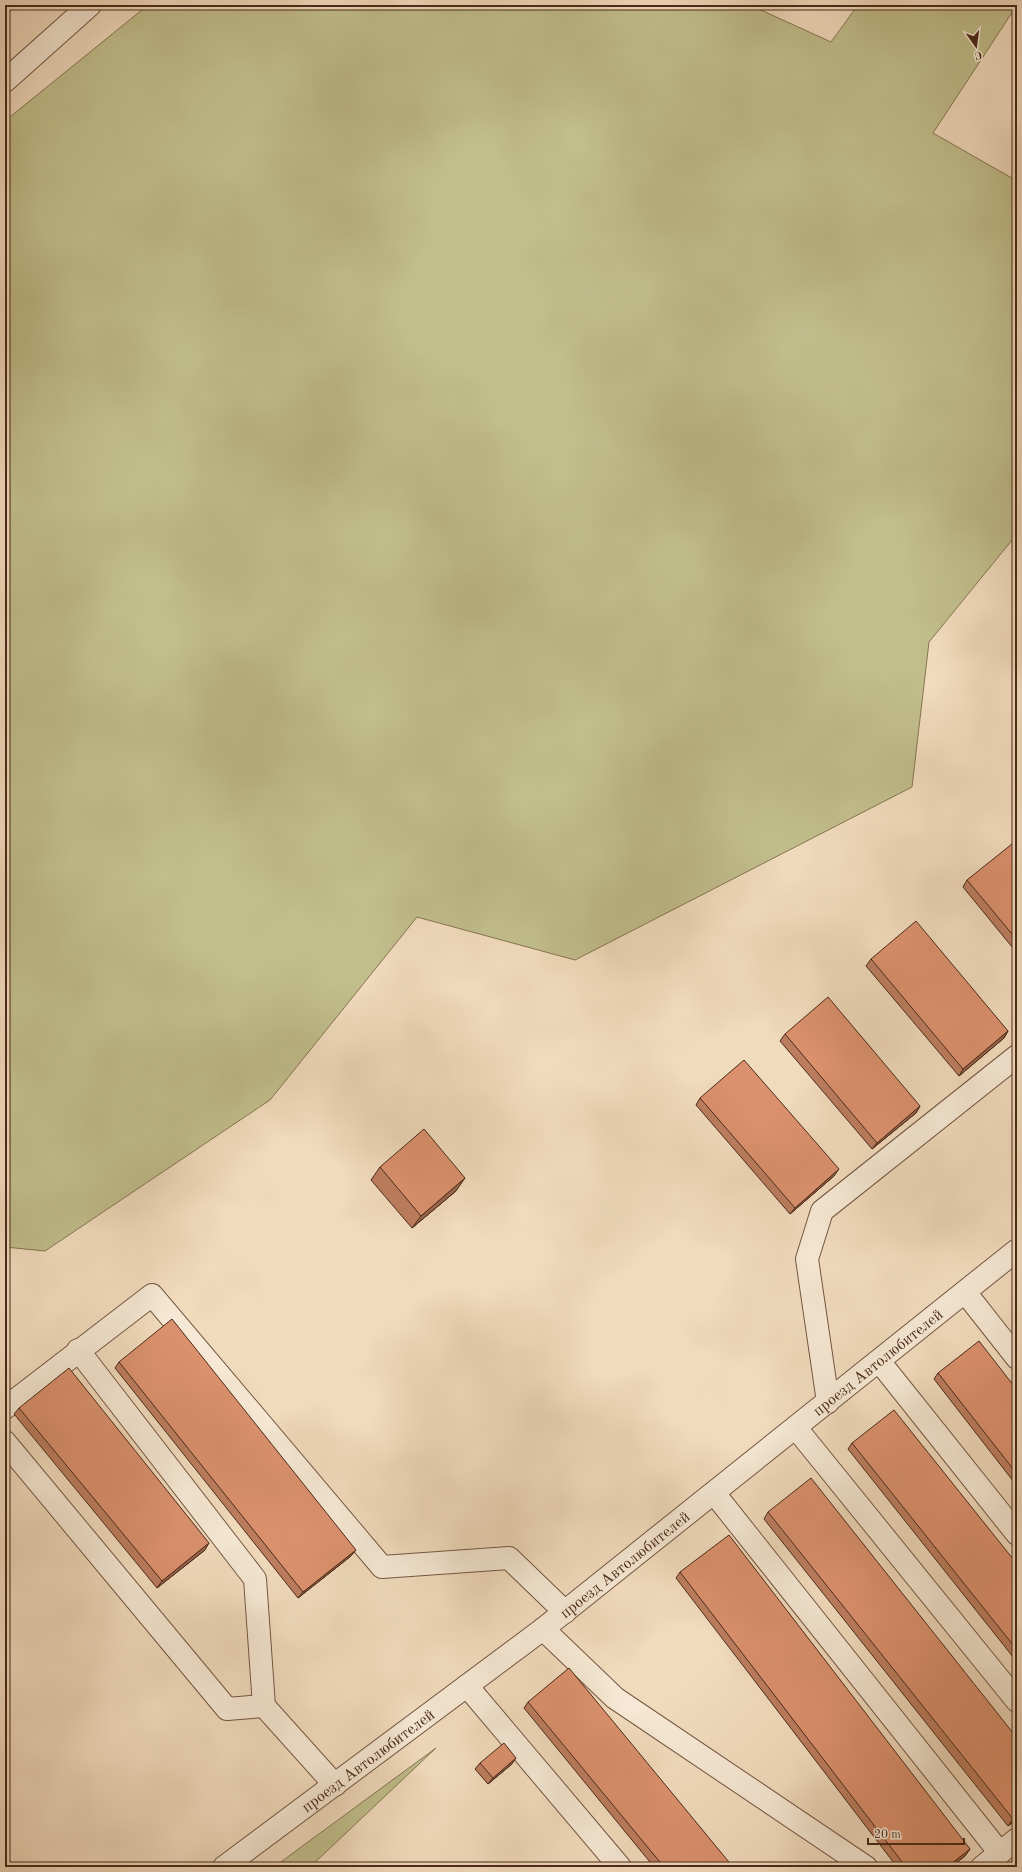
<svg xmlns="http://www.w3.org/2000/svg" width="1022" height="1872" font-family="'Old Standard TT',serif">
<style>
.green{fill:#c1be8c;stroke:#867452}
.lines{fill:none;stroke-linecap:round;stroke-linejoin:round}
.minor-casing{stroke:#745642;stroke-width:24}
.minor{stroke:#f6e8d4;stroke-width:22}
.wall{fill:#bc7d5f;stroke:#4a2919}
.shaded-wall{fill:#99664d;stroke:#4a2919}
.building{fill:#db916e;stroke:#4a2919}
.labels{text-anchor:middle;stroke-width:3.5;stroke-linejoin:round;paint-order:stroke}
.street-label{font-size:16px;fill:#4a2919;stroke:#f6e8d4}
</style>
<rect width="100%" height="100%" fill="#f1dbbd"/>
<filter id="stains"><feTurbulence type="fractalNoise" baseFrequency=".005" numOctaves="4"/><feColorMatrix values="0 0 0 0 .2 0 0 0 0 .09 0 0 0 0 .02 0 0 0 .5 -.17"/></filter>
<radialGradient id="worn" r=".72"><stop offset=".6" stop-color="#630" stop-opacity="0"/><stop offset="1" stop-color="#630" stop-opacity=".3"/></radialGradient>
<!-- green -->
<g class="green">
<polygon points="148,5 750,5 831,42 858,5 1017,5 933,133 1017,181 1017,534 929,642 912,787 575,960 417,917 270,1100 45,1251 5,1247 5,121"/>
<polygon points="436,1748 310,1867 274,1867"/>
</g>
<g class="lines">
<!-- minor casing -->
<g class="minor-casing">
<g id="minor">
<polyline points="5,81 90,5"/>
<polyline points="965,1292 1017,1358"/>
<polyline points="78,1350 255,1579 264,1706 335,1785"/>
<polyline points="879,1361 1017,1534"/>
<polyline points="828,1402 807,1259 822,1211 1017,1056"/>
<polyline points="5,1408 152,1295 382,1567 509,1558 565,1612"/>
<polyline points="796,1428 1017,1701"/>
<polyline points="5,1442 227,1709 264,1706"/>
<polyline points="714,1493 1000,1853"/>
<polyline points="543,1629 615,1698 866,1867"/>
<polyline points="467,1686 620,1867"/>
<path id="s1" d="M224,1867L543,1629L1017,1250"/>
<polyline points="982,1867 1017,1839"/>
</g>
</g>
<!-- minor -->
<use href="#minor" class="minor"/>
</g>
<!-- wall -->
<g class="wall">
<polygon points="1017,850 1017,953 963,887 967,880"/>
<polygon points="871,959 1008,1031 1004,1038 959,1076 866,966"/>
<polygon points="785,1034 920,1106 916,1113 872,1149 780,1041"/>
<polygon points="700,1098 834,1176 790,1214 696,1105"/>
<polygon points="380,1167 456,1191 412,1228 371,1180"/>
<polygon points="1017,1295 1017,1307 1012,1301"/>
<polygon points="119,1362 351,1556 298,1598 115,1368"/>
<polygon points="938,1373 1017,1390 1017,1486 934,1379"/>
<polygon points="19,1408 205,1550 157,1588 14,1414"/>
<polygon points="852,1443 1017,1564 1017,1662 848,1449"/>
<polygon points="768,1512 1017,1738 1017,1819 1008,1826 764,1519"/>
<polygon points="680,1572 970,1849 965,1856 951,1867 897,1867 676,1578"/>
<polygon points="528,1702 733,1867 654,1867 524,1708"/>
<polygon points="480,1763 512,1764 488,1784 475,1769"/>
</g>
<!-- shaded-wall -->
<g class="shaded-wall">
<polygon points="1008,1031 1004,1038 959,1076 963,1069"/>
<polygon points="920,1106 916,1113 872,1149 877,1143"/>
<polygon points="839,1169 834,1176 790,1214 795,1208"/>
<polygon points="465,1178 456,1191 412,1228 421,1216"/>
<polygon points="209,1543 205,1550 157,1588 162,1581"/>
<polygon points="356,1550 351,1556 298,1598 303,1592"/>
<polygon points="516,1758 512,1764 488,1784 493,1778"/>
<polygon points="1017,1816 1017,1819 1008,1826 1013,1819"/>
<polygon points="970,1849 965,1856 951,1867 947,1867"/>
</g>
<!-- building -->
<g class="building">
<polygon points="1012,844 1017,850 1017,940 967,880"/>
<polygon points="916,921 1008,1031 963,1069 871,959"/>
<polygon points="828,997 920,1106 877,1143 785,1034"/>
<polygon points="744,1060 839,1169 795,1208 700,1098"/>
<polygon points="424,1129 465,1178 421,1216 380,1167"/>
<polygon points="172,1319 356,1550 303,1592 119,1362"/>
<polygon points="979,1341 1017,1390 1017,1474 938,1373"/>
<polygon points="69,1368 209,1543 162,1581 19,1408"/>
<polygon points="894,1410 1017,1564 1017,1650 852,1443"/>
<polygon points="811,1478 1017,1738 1017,1816 1013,1819 768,1512"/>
<polygon points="729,1535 970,1849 947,1867 906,1867 680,1572"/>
<polygon points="569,1668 733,1867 664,1867 528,1702"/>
<polygon points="504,1743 516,1758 493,1778 480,1763"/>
<polygon points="1017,1857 1017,1867 1005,1867"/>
</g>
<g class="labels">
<!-- street labels -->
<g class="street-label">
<text dy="6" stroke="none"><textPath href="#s1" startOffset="826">проезд Автолюбителей</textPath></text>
<text dy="6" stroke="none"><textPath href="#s1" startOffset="502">проезд Автолюбителей</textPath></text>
<text dy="6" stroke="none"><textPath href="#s1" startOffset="179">проезд Автолюбителей</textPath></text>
</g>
</g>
<!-- margin -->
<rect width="1022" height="1872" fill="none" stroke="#f1dbbd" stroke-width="20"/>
<rect x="6" y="6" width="1010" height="1860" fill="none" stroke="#4a2919" stroke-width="2"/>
<rect x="10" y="10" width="1002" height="1852" fill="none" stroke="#4a2919"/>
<!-- north arrow -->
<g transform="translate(976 46) rotate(166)" stroke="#f6e8d4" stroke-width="3" paint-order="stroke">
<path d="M0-3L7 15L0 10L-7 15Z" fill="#4a2919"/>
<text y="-6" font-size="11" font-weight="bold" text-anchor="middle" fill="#4a2919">С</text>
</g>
<!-- scale -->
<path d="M868 1838v6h96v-6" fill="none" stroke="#4a2919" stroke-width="2"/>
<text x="874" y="1838" font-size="12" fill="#4a2919" stroke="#f6e8d4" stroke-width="3" paint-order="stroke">20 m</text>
<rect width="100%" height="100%" filter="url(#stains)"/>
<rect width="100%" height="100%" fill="url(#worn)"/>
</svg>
